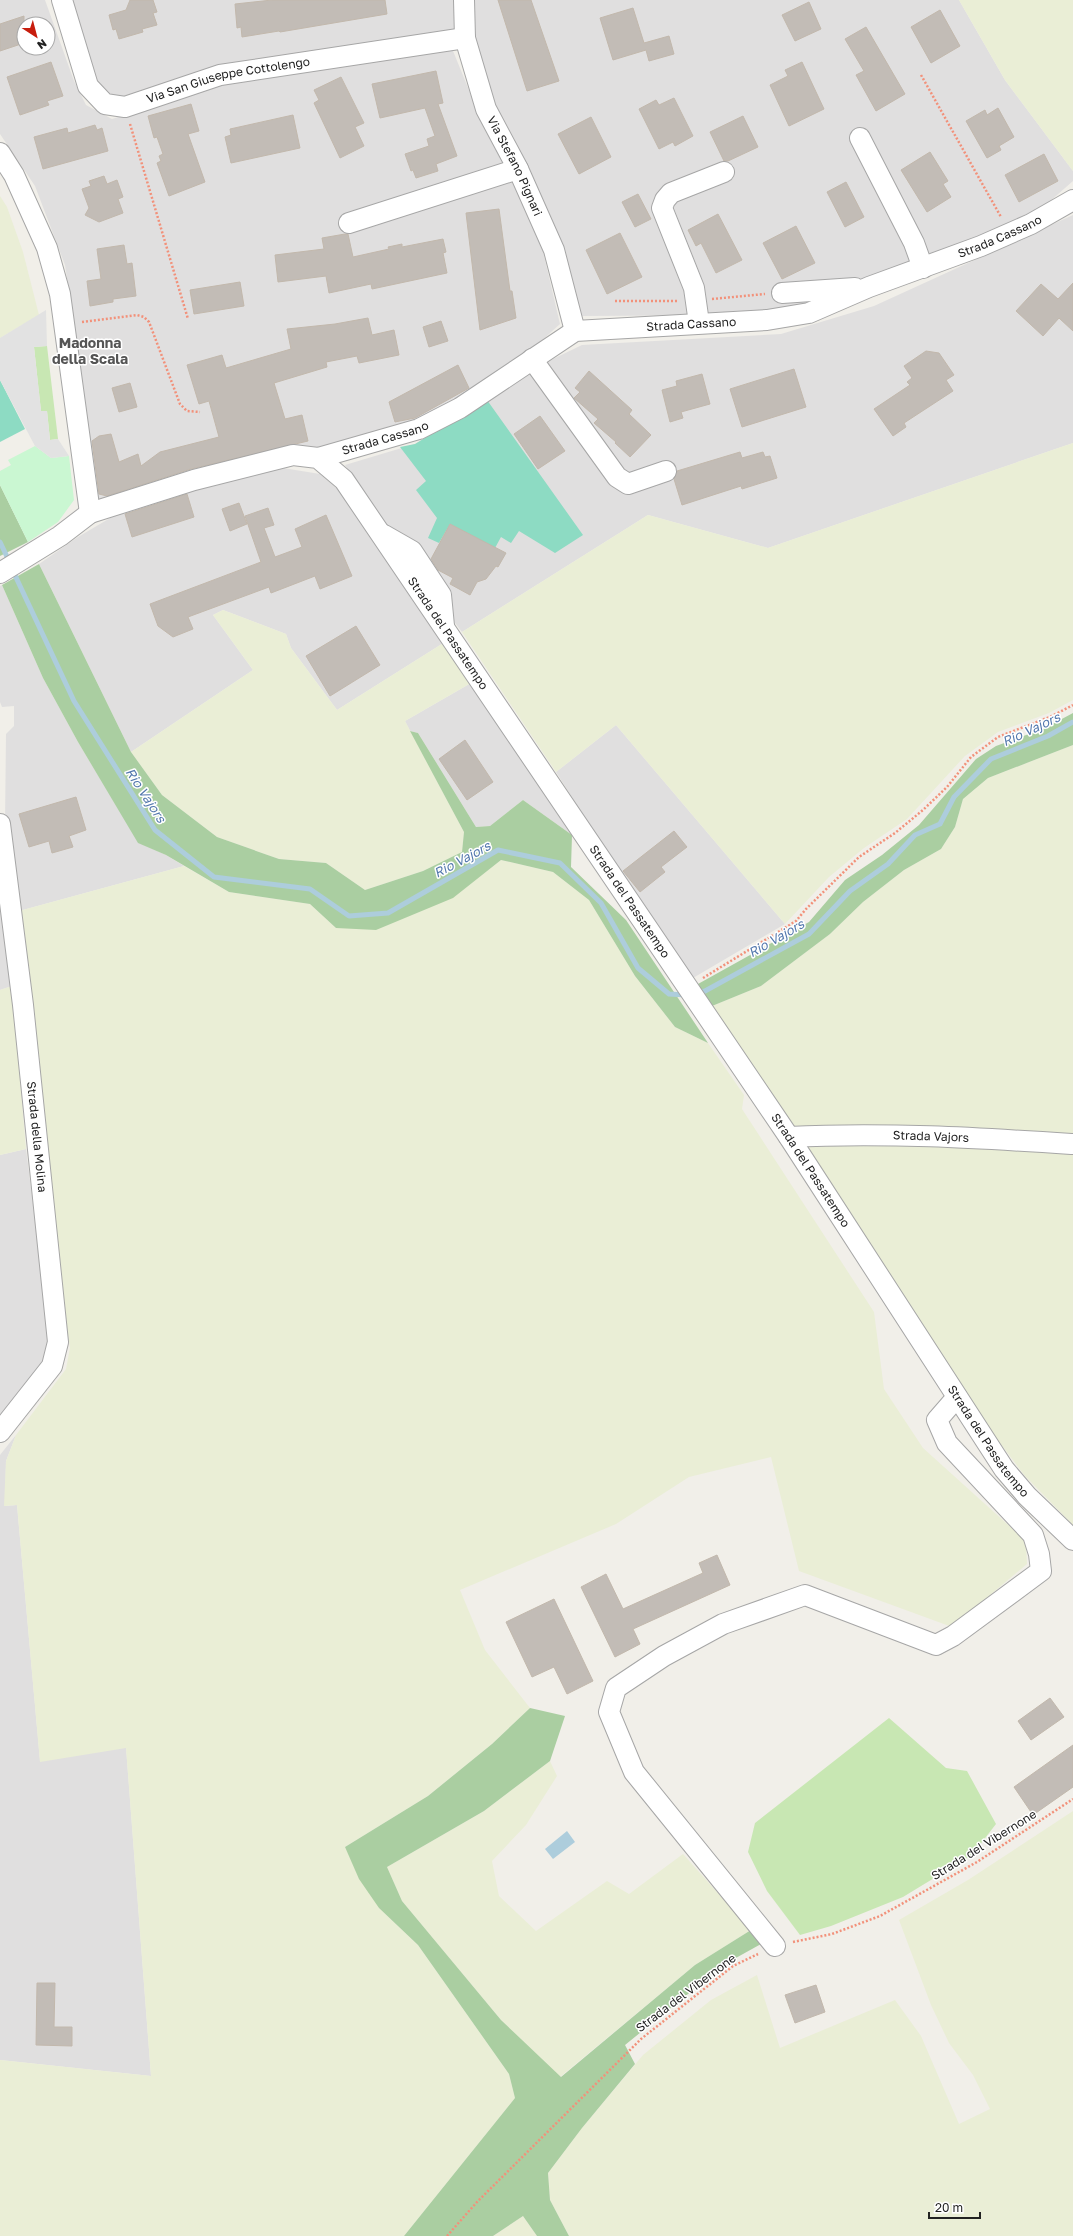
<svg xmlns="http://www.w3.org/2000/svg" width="1073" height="2236" font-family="'Golos Text',sans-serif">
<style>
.residential{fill:#e0dfdf;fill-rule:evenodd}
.farmland{fill:#eaeed6}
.grass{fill:#c8e7b3}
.forest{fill:#aacea1}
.park{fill:#caf7d2}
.pitch{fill:#8ddbc3}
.parking{fill:#e2e2e2}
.water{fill:#adcddc}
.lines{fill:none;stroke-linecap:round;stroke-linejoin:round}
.stream{stroke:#adcddc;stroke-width:5}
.building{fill:#c2bcb6;stroke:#c2b8ac}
.minor-casing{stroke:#a6a6a6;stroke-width:22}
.path{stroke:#f2917a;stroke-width:2.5;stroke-dasharray:2 2;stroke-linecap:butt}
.minor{stroke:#fff;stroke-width:20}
.labels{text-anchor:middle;stroke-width:3;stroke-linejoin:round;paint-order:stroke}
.street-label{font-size:12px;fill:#222;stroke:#fff}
.water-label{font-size:13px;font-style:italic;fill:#5378ad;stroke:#fff}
.quarter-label{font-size:14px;font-weight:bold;fill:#555;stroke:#fff}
</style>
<rect width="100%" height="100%" fill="#f1efe9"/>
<!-- residential -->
<g class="residential">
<path d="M0,0H45L74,81L86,105L112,119L218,86L451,46L486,132L517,181L543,251L560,324L527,354L415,426L96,502L84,437L76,340L65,265L35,186L0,134ZM24,24H48V48H24Z"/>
<polygon points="71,0 455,0 456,32 241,63 120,97 101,91 88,69"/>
<polygon points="472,0 959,0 1005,80 1073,171 1073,181 1041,209 912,267 772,315 581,316 486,86 474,39"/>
<polygon points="1073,215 1073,443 768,548 648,515 462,632 423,581 345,465 415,444 551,360 582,345 781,334 874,306"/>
<polygon points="283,468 320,474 342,493 445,642 337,710 291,648 286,634 223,610 213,615 253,670 131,752 39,564 78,537 122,511 185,491"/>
<polygon points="2,585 43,678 78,742 138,842 166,855 184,866 19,911 5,824 6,734 14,726 14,706 2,707 0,702 0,586"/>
<polygon points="471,683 572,835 523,800 490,826 476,827 418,733 410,731 405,721"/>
<polygon points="616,725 785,924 693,978 620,873 556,772"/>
<polygon points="0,908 12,986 0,990"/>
<polygon points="26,1149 50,1337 45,1363 0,1417 0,1155"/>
<polygon points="16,1435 6,1461 5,1506 17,1505 40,1761 126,1747 151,2076 0,2060 0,1455"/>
</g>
<!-- farmland -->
<g class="farmland">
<polygon points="959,0 1073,0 1073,171 1005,80"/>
<polygon points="0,196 7,207 23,252 39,315 0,338"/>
<polygon points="1073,443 1073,700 1049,713 998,732 965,756 907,819 864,848 829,877 785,924 616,725 556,772 462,632 648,515 768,548"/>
<polygon points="223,610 286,634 291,648 337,710 445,642 471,683 405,721 464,832 462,852 423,871 365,890 326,863 279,859 217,837 162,795 131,752 253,670 213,615"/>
<polygon points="1073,745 1073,1139 791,1131 712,1006 761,986 830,934 863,902 904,870 941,849 955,827 963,799 988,778"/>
<polygon points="501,860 553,872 589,900 635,976 675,1027 708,1043 744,1095 742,1109 874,1312 884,1389 923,1448 1026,1541 1027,1564 952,1627 799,1571 771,1457 689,1477 616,1524 460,1590 485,1650 530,1708 492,1744 428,1796 345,1847 379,1908 418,1945 509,2074 515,2098 404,2236 0,2236 0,2060 151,2076 126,1748 40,1762 17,1505 4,1506 6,1461 16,1435 66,1369 70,1348 44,1157 19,911 184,866 229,892 310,904 336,928 452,898"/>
<polygon points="12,986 26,1149 0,1155 0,990"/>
<polygon points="811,1141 1073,1151 1073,1525 1025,1476 990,1430 803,1148"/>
<polygon points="550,1761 557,1776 526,1825 492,1861 499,1896 536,1931 607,1881 629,1894 683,1854 751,1930 695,1965 560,2077 501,2020 402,1901 387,1867 484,1811"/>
<polygon points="1073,1811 1073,2236 569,2236 550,2200 548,2173 582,2128 643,2055 711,2000 757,1975 780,2048 895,2000 921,2036 959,2124 990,2109 973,2075 949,2043 931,2005 899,1920 968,1880"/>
<polygon points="523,2216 537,2236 493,2236"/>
</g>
<!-- grass -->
<g class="grass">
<polygon points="47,346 58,439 50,440 47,411 41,411 34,347"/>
<polygon points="889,1718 946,1768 967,1771 996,1824 972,1855 903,1897 831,1926 800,1935 767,1891 748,1852 755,1823"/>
</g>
<!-- forest -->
<g class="forest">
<polygon points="0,485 28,542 0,556"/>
<polygon points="39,564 131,752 162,795 217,837 279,859 326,863 365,890 423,871 462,852 464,832 410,731 418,733 476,827 490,826 523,800 572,835 571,867 626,920 708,1043 675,1027 635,976 589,900 553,872 501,860 453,898 376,930 336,928 310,904 229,892 166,855 138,843 78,742 43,678 2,585"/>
<polygon points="1073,713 1073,745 988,778 963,799 955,827 941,849 904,870 863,902 830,934 761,986 712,1006 698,984 809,922 845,880 882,855 919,825 976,759 996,746 1045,728"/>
<polygon points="530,1708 565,1716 550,1761 484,1811 387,1867 402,1901 501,2020 561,2077 695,1965 751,1930 761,1944 725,1964 625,2045 635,2064 582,2128 548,2173 550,2200 569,2236 537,2236 523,2216 493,2236 404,2236 515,2098 509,2074 418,1945 379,1908 359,1879 345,1847 428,1796 492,1744"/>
</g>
<!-- park -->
<polygon class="park" points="35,446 51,458 69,456 74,500 58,522 28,542 0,485 0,471 11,465 8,460"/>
<!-- pitch -->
<g class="pitch">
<polygon points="0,380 25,429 0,442"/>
<polygon points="487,400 583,535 555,553 519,531 511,543 501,537 495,548 450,524 439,543 428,538 437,518 416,490 426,481 400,447 415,444"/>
</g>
<!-- parking -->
<polygon class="parking" points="46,310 47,346 34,347 41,411 47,411 50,440 58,439 69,456 51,458 35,446 0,380 0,338"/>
<!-- water -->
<polygon class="water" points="567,1831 575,1842 553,1859 545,1849"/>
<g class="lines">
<!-- stream -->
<g class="stream">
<polyline points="0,542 10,563"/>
<polyline points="13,571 74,701 155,830 214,877 310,889 349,916 388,913 498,850 560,863 601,903 638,968 669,994 686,995"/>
<polyline points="696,993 705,991 809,934 850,891 888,864 915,835 940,824 954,797 991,759 1048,736 1073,722"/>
</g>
</g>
<!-- building -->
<g class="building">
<polygon points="130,0 153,0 157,12 153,13 157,25 142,29 143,32 119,39 116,29 113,30 109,15 126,10"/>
<polygon points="272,0 385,0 387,14 280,32 279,31 242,37 241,27 237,28 235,4"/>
<polygon points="498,0 531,0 559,81 527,91"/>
<polygon points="809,2 821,29 795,41 782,15"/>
<polygon points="633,8 644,43 669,36 674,54 649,61 646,50 613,60 600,18"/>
<polygon points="940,10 960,46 931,63 911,27"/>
<polygon points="24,16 24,43 0,51 0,24"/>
<polygon points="866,27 905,94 876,111 856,75 864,71 845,39"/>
<polygon points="51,62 63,96 47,101 49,105 20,115 7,77"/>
<polygon points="802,62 824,109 789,126 770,85 788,76 785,70"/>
<polygon points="436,71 443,103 438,104 457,156 436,164 438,171 416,178 413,170 411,171 405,154 429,146 427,139 435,136 425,108 380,118 372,84"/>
<polygon points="341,77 364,123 355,127 364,146 340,158 314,103 319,100 314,90"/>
<polygon points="674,98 693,136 675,146 673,142 659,149 639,109 656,100 659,105"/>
<polygon points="191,104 199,131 188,134 205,182 169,196 157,163 161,161 159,156 163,154 157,137 154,138 148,116"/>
<polygon points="998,108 1014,137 999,146 1001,150 987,158 966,121 985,110 987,115"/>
<polygon points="293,115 300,148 231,163 225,137 231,135 230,129"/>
<polygon points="743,116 758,147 728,161 724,161 710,132"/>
<polygon points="591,117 611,157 579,174 558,134"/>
<polygon points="95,125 97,130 102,128 108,151 43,169 34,137 67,128 68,133"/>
<polygon points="930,152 948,181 943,184 951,197 927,212 901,170"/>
<polygon points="1044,154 1058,181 1019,202 1005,175"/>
<polygon points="104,176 107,184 117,180 123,197 118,199 123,213 99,222 85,215 89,208 82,189 91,186 89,181"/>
<polygon points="846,182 864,217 845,227 827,192"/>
<polygon points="638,194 651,219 635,227 622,202"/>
<polygon points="499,209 510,291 512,291 516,318 480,330 466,213"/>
<polygon points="718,214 742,260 716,273 701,243 696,246 688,230"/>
<polygon points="796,226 815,263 782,279 763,243"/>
<polygon points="620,233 642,277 607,294 586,250"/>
<polygon points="345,234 348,234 353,257 389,249 388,247 402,244 402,247 443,239 446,252 443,253 447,273 372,289 371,284 329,293 326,276 278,282 275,255 324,249 322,238"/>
<polygon points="124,245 127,264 132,263 136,296 113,299 113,302 90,306 87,281 101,279 97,249"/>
<polygon points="240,282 244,306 194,314 190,290"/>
<polygon points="1073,283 1073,331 1059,318 1043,336 1016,311 1041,284 1058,299"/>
<polygon points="368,318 372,335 394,330 399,355 359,363 357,356 326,362 327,367 274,383 285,419 302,415 308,441 191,469 107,496 99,494 92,441 99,436 111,434 119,462 138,454 141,466 160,452 219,437 209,401 199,404 187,365 222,355 226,368 291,349 287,329 335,324"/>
<polygon points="441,321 448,341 429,347 423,327"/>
<polygon points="926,351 939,353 954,375 946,380 953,391 904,423 906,427 893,436 874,409 910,385 907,382 912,378 904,366"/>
<polygon points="458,365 469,388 415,418 395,422 389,402"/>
<polygon points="794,369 806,407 742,427 730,389"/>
<polygon points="589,371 632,410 629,414 651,435 630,457 615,443 616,442 594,423 598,419 574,398 580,392 575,388"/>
<polygon points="702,374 710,404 681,412 683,418 670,422 662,390 677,386 676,381"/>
<polygon points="130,383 137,407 119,412 112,388"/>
<polygon points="540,416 565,451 538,469 514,434"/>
<polygon points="740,452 742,458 763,452 765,457 770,456 777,478 742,489 741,486 682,505 674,479 677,471"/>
<polygon points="187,494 194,517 132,537 125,514"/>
<polygon points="239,503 247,524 230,531 222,509"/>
<polygon points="268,508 274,525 264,528 275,557 302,547 295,529 326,515 352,576 320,589 315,576 271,593 269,587 188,617 193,629 173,637 158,626 150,604 261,562 245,516"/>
<polygon points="450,524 506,553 498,567 496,566 486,579 477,582 470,595 450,584 453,578 438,570 431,559"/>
<polygon points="356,626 380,665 330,696 306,656"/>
<polygon points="465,740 493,782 467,800 439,759"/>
<polygon points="76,797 86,830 69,836 73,847 52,853 49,841 29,847 19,814"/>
<polygon points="674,831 687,847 661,867 665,872 640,892 623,871"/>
<polygon points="717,1555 730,1585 633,1629 640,1644 615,1657 581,1587 606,1574 623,1609 703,1573 699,1563"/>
<polygon points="554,1599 593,1681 567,1694 554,1667 532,1677 506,1622"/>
<polygon points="1050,1698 1064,1717 1031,1740 1018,1721"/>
<polygon points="1073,1745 1073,1787 1033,1815 1014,1787"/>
<polygon points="37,1983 55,1983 54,2027 72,2027 72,2046 36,2045"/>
<polygon points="816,1985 825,2012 795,2023 785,1995"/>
</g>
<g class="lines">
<!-- minor casing -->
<g class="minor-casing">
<g id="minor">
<path id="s1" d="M62,0L88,86L105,104L125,107L220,75L465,38"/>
<path id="s2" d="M464,0L465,38L486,109L518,169L554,250L575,331"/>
<polyline points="860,138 914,243 923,268"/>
<polyline points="0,153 14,175 47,248 60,294 90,513"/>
<polyline points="349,223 518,169"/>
<polyline points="782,293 855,288"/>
<polyline points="699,323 694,288 662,208 665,200 671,193 724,172"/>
<polyline points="532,359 617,477 628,484 666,471"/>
<path id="s3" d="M318,458L419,429L460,408L575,331L767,320L809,313L869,287L981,246L1031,224L1073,200"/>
<polyline points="384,535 412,551 441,595 444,626"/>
<path id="s4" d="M0,573L60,536L90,513L194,480L293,455L318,458L344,480L789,1137L1004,1469L1027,1496L1073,1540"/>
<path id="s5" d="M0,824L23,1005L58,1342L52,1366L0,1432"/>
<path id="s6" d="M789,1137C884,1132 978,1138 1073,1144"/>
<polyline points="775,1946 634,1772 609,1712 616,1688 664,1656 723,1624 805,1595 936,1645 953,1636 1041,1571 1039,1554 1033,1535 947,1443 937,1420 957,1397"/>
</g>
</g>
<!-- path -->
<g class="path">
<polyline points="921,75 1001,217"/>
<polyline points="130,124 188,319"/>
<polyline points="712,299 765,294"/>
<polyline points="615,301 677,301"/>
<polyline points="82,322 137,315 144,317 149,322 180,404 187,411 200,412"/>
<polyline points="703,978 796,921 806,909 859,857 895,833 923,810 947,787 971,757 998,737 1052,716 1073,705"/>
<polyline points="793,1942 832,1934 880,1916 977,1862 1073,1799"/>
<polyline points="447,2236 477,2202 641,2039 733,1966 758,1954"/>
</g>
<!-- minor -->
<use href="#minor" class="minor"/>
</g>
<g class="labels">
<!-- street labels -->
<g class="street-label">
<text dy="4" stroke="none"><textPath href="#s1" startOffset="242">Via San Giuseppe Cottolengo</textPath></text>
<text dy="4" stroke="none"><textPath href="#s2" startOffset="176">Via Stefano Pignari</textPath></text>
<text dy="4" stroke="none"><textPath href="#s3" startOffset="730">Strada Cassano</textPath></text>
<text dy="4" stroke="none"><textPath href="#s3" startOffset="406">Strada Cassano</textPath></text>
<text dy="4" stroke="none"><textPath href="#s3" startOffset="70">Strada Cassano</textPath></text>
<text dy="4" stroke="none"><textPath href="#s4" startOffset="564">Strada del Passatempo</textPath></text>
<text dy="4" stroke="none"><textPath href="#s4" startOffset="888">Strada del Passatempo</textPath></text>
<text dy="4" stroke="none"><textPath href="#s6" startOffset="142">Strada Vajors</textPath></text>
<text dy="4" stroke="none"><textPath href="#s5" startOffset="315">Strada della Molina</textPath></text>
<text dy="4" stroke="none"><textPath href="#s4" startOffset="1212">Strada del Passatempo</textPath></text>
<text dy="4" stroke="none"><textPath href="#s4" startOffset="1536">Strada del Passatempo</textPath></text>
<text transform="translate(984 1845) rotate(-32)" y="4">Strada del Vibernone</text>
<text transform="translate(686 1993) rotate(-37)" y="4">Strada del Vibernone</text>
</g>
<!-- water labels -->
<g class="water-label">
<text transform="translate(1031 729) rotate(-25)" y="5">Rio Vajors</text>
<text transform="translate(146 795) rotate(57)" y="5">Rio Vajors</text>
<text transform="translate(462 859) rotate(-28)" y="5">Rio Vajors</text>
<text transform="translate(776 938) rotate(-30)" y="5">Rio Vajors</text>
</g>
<!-- quarter labels -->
<g class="quarter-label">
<text x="90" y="348">Madonna<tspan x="90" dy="16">della Scala</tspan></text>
</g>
</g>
<!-- north arrow -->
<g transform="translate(36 36) rotate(144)"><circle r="19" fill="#ffffff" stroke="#a7a7a7"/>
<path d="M0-3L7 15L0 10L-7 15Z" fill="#c71d0d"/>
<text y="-6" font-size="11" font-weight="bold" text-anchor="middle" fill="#222222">N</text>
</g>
<!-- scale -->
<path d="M929 2212v6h51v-6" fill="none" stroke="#222222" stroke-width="2"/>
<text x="935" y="2212" font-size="12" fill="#222222" stroke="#ffffff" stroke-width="3" paint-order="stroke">20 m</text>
</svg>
